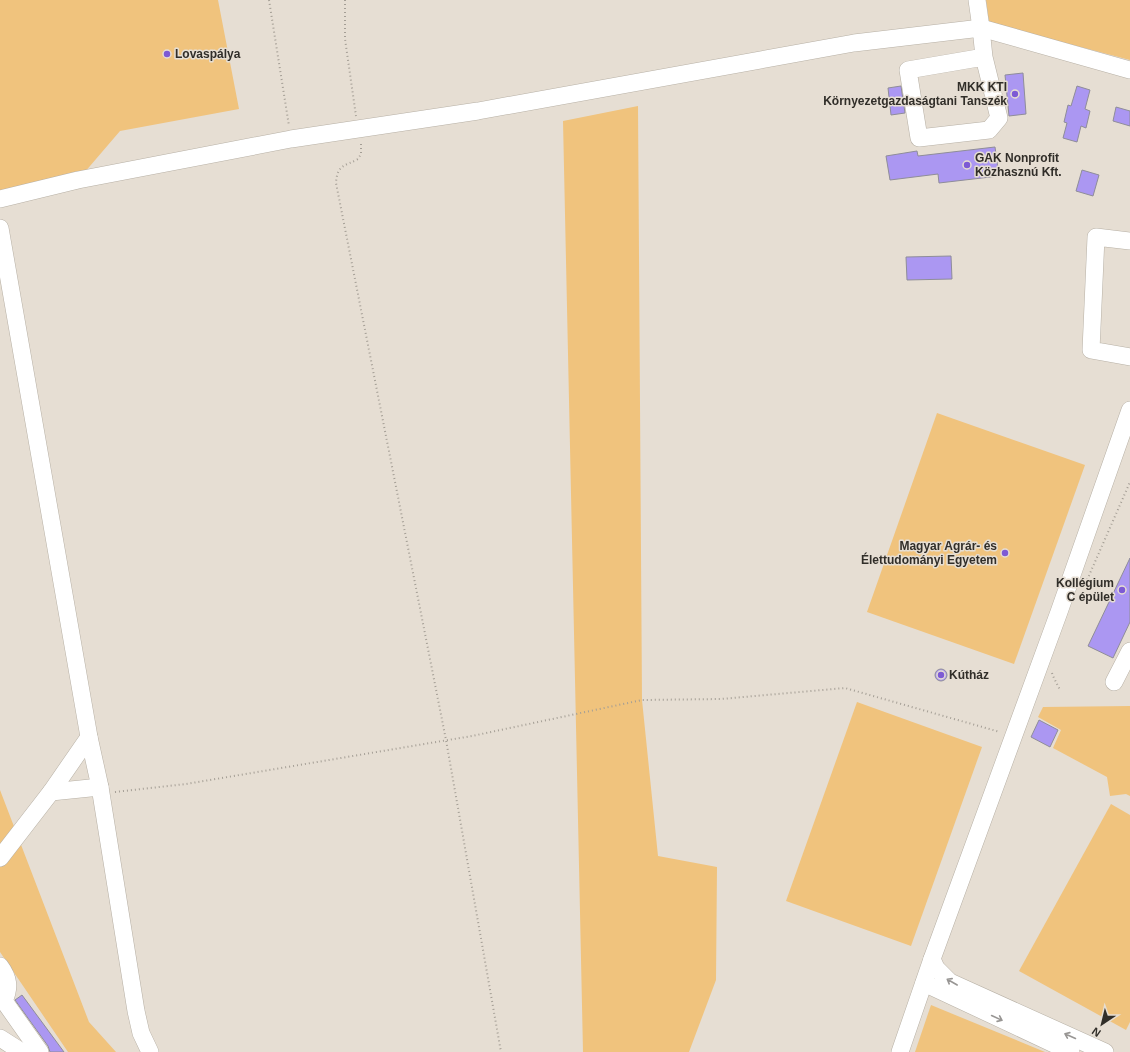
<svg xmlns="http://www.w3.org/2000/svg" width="1130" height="1052" font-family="Arial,sans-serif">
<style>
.green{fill:#f0c37d}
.building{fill:#ab97f2;stroke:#8f8d99}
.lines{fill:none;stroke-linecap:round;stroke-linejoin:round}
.minor-casing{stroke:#b7b0a5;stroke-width:18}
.path{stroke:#a49e95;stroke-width:2;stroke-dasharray:1 3;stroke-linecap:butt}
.minor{stroke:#fff;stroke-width:17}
.oneway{stroke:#989694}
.poi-dot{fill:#7d5ad4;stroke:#e6ded3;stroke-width:1.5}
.labels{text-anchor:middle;stroke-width:3;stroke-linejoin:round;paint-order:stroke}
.poi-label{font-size:12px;font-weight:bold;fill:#312e29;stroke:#e6ded3;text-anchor:start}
</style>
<rect width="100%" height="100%" fill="#e6ded3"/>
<!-- green -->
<g class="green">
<polygon points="0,0 218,0 239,109 120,131 78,180 0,199"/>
<polygon points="986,0 1130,0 1130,60 989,23"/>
<polygon points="638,106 642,700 658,856 717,867 716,980 689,1052 583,1052 563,121"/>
<polygon points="937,413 1085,465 1014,664 867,612"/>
<polygon points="857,702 982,747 911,946 786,901"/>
<polygon points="1130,706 1130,796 1126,794 1110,796 1107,777 1053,748 1061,730 1038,717 1043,707"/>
<polygon points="0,790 89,1022 116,1052 68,1052 0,952"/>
<polygon points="1111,804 1130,815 1130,1022 1126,1030 1019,971"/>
<polygon points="931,1005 1045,1052 915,1052"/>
</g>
<!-- building -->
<g class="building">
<polygon points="1023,73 1026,114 1009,116 1005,75"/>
<polygon points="901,86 905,113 891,115 888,88"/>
<polygon points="1077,86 1090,90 1085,109 1090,111 1086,128 1081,126 1077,142 1063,138 1067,123 1064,122 1068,105 1071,106"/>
<polygon points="1116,107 1130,111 1130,126 1113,121"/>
<polygon points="995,147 999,176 939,183 938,174 890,180 886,156 917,151 918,156"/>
<polygon points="1082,170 1099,175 1093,196 1076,191"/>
<polygon points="951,256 952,279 907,280 906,257"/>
<polygon points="1130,558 1130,622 1113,658 1088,646"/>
<circle cx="941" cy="675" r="6"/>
<polygon points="1039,720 1058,730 1050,747 1031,737"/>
<polygon points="22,995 64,1052 50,1052 48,1046 15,1000"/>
</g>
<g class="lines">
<!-- minor casing -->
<g class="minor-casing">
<g id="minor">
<polyline points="977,0 981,28 984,57 999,118 989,130 919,138 908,70 984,57"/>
<polyline points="0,199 78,180 291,139 478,111 854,43 981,28 1130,70"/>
<polyline points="0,228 89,737 100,787 136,1011 141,1033 150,1052"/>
<polyline points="1130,241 1096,237 1091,350 1130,357"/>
<polyline points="1114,682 1130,651"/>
<polyline points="51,792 100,787"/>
<polyline points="0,858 51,792 89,737"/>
<polyline points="932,959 936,968 950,982 1105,1052"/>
<path d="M0,966C9,978 10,988 4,1001L40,1052"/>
<polyline points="924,983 1071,1052"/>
<polyline points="0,1038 22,1052"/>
<polyline points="900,1052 932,959 1059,612 1130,410"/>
</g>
</g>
<!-- path -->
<g class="path">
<polyline points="269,0 289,126"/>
<polyline points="345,0 345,39 356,116"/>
<path d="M361,144V154L358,159C346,166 337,164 336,183L446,740L501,1052"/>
<polyline points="1084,587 1130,482"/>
<polyline points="1052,673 1053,676 1060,690"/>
<polyline points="115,792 186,784 472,736 642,700 721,699 845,688 1000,732"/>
</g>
<!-- minor -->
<use href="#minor" class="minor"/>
</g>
<!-- one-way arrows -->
<defs><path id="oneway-shaft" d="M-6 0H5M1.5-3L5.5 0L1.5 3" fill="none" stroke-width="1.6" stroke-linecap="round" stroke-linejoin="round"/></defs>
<g class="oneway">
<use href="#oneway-shaft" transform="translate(952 982) rotate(-150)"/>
<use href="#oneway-shaft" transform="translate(997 1018) rotate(25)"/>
<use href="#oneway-shaft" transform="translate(1070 1036) rotate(-156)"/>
</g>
<!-- markers -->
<g class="poi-dot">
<circle cx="167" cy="54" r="4"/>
<circle cx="1015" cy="94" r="4"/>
<circle cx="967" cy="165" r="4"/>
<circle cx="1005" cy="553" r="4"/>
<circle cx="1122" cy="590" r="4"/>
<circle cx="941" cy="675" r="4"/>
</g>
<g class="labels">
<!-- poi labels -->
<g class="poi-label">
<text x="175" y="58">Lovaspálya</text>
<text x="1007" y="91" text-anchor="end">MKK KTI<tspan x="1007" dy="14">Környezetgazdaságtani Tanszék</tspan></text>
<text x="975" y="162">GAK Nonprofit<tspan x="975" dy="14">Közhasznú Kft.</tspan></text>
<text x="997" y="550" text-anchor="end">Magyar Agrár- és<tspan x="997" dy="14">Élettudományi Egyetem</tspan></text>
<text x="1114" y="587" text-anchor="end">Kollégium<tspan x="1114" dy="14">C épület</tspan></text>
<text x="949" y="679">Kútház</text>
</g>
</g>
<!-- north arrow -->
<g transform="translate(1102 1024) rotate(215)" stroke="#e6ded3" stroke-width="3" paint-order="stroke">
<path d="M0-3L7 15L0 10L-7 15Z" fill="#312e29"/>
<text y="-6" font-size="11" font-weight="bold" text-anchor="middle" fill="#312e29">N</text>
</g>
</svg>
